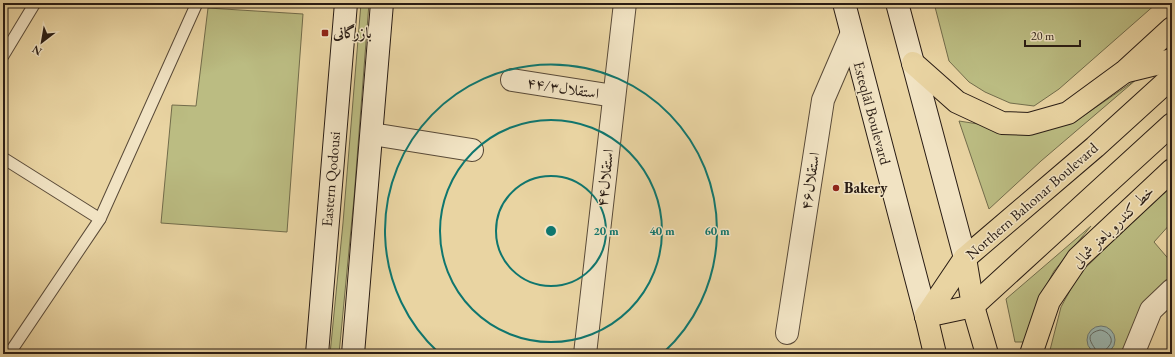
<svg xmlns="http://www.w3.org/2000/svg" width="1175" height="357" font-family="'EB Garamond',Amiri,serif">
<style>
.green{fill:#bbbc82;stroke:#726c4b}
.water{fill:#9bb6b0;stroke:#6d7872}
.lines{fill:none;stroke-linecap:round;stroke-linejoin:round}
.shore{stroke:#626962;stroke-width:1}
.lane-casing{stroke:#594a38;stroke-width:13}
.street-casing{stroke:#594a38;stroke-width:24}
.secondary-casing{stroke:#291c14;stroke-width:24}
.primary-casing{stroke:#291c14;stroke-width:24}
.lane{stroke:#f1e3c3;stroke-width:11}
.street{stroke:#f1e3c3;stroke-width:22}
.secondary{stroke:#f1e3c3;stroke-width:22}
.primary{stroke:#e9d4a2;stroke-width:22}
.ring{fill:none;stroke:#0f766e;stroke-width:2}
.poi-dot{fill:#8f2418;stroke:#f1e3c3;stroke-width:1.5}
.labels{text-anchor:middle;stroke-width:3;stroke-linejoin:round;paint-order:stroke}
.poi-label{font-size:15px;font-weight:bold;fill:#291c14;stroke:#f1e3c3;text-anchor:start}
.street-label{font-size:15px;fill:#291c14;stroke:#f1e3c3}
.centre{fill:#0f766e;stroke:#f1e3c3;stroke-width:2}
.ring-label{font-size:12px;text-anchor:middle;font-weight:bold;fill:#0f766e;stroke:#f1e3c3;stroke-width:3;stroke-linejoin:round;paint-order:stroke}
</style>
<rect width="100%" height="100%" fill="#e9d4a2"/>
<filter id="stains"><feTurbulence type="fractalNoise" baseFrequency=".005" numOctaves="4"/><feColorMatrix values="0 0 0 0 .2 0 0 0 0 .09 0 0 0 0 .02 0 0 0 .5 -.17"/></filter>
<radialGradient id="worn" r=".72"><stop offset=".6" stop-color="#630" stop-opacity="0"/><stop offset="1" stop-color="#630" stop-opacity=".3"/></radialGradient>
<!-- green -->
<g class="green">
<polygon points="361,3 369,3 354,198 339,354 330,354 343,223"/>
<polygon points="934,3 1157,3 1059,89 1034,106 1010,103 985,92 969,82 949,61"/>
<polygon points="208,8 303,14 287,232 161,223 172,105 196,106"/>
<polygon points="1137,79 1041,161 989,209 959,121 1016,130 1073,123"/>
<polygon points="1172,184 1172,222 1154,242 1172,263 1172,280 1126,354 1049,354 1061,307 1079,274"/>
<polygon points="1091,226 1054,271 1038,301 1024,342 1015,342 1006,299"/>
</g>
<!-- water -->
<circle class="water" cx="1101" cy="340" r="14"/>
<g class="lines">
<!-- shore -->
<path class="shore" d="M1098,354C1096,347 1080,335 1100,330C1108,331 1115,339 1109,346C1106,350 1105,349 1104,354"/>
<!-- lane casing -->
<g class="lane-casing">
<g id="lane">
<polyline points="3,56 35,3"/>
<polyline points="3,158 100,219 9,354"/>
<polyline points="100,219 197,3"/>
</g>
</g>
<!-- street casing -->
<g class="street-casing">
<g id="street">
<polyline points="512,80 614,96"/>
<polyline points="372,134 472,150"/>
<polyline points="787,333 823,100 851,35"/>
<polyline points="585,354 625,3"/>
<polyline points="1133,354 1151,310 1172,290"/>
</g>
</g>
<!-- secondary casing -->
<g class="secondary-casing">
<g id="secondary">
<polyline points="844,3 926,316"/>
<polyline points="897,3 965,258"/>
<polyline points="317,354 346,3"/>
<polyline points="353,354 382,3"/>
</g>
</g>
<!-- primary casing -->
<g class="primary-casing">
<g id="primary">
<polyline points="913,63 957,102 1002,123 1029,124 1068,113 1124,72 1172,28"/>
<polyline points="1127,71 1172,60"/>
<polyline points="965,258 973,306 987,354"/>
<polyline points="926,316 965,258 1095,147 1172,77"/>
<polyline points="926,316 973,306 1172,124"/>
<polyline points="926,316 935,354"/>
<polyline points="1031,354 1049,301 1078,258 1172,170"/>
</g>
</g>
<!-- lane -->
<use href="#lane" class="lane"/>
<!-- street -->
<use href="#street" class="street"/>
<!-- secondary -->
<use href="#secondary" class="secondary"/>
<!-- primary -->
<use href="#primary" class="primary"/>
</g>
<!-- distance rings -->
<g class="ring">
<circle cx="551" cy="231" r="55"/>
<circle cx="551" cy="231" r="111"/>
<path d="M439 353A166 166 0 1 1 663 353"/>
</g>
<!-- markers -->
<g class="poi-dot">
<rect x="321" y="29" width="8" height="8" rx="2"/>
<circle cx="836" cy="188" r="4"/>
</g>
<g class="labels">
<!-- poi labels -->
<g class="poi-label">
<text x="333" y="38">بازرگانی</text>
<text x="844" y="193">Bakery</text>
</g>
<!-- street labels -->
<g class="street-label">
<text transform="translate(563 88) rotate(9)" y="5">استقلال۴۴/۳</text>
<text transform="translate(872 113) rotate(75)" y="5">Esteqlāl Boulevard</text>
<text transform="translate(605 178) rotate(-83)" y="5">استقلال۴۴</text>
<text transform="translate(331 179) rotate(-85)" y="5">Eastern Qodousi</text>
<text transform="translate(810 181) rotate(-81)" y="5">استقلال۴۶</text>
<text transform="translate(1032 201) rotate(-41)" y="5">Northern Bahonar Boulevard</text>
<text transform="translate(1113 227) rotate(-45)" y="5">خط کندرو باهنر شمالی</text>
</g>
</g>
<circle cx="551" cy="231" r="6" class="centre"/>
<g class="ring-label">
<text x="606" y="235">20 m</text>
<text x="662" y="235">40 m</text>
<text x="717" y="235">60 m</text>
</g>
<!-- margin -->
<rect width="1175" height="357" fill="none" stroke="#e9d4a2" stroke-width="16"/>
<rect x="4" y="4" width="1167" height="349" fill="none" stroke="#291c14" stroke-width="2"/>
<rect x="8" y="8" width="1159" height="341" fill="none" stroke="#291c14"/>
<!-- north arrow -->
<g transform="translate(42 42) rotate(211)" stroke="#f1e3c3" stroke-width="3" paint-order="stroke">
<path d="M0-3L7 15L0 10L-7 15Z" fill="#291c14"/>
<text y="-6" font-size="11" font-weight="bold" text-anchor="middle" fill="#291c14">N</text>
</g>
<!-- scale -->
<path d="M1025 40v6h55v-6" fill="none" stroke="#291c14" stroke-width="2"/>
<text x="1031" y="40" font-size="12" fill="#291c14" stroke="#f1e3c3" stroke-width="3" paint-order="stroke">20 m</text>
<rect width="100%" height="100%" filter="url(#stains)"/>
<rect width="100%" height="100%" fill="url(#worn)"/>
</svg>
